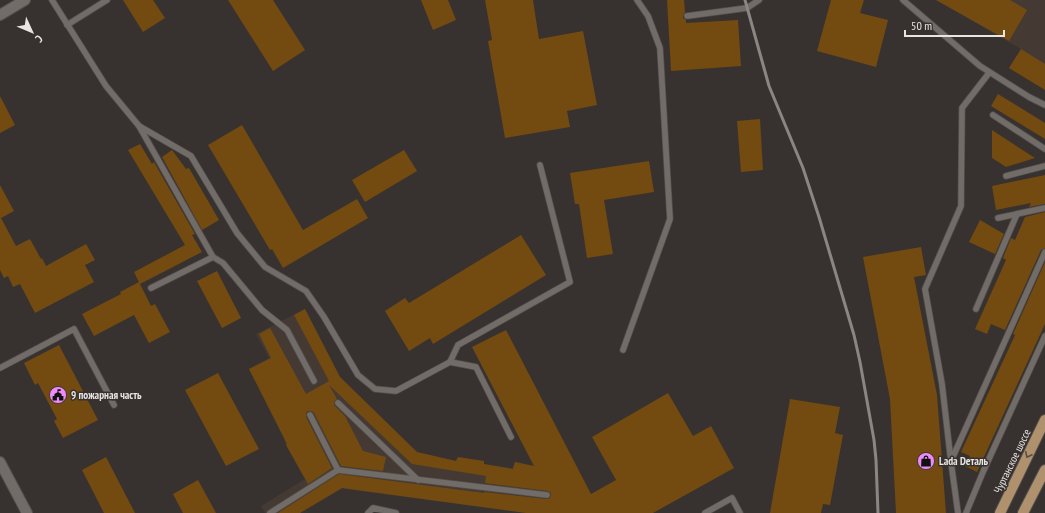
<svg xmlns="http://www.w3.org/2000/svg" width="1045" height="513" font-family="'PT Sans Narrow',sans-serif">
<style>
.built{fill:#443a33}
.building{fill:#734a10}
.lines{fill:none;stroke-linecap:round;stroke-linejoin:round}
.service-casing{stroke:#534f4c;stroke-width:7}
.minor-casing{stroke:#534f4c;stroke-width:12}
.secondary-casing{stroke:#534f4c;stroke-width:12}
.primary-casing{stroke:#534f4c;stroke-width:12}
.service{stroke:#726c69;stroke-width:5.5}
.minor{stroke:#726c69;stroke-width:10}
.secondary{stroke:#726c69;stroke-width:10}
.primary{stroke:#af916e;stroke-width:10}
.rail{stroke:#8a8683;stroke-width:3}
.oneway{stroke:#5b4e42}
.labels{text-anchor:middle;stroke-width:3;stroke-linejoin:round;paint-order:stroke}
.poi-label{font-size:11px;font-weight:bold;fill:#e8e5e2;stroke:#37322f;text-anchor:start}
.street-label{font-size:11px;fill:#e8e5e2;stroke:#37322f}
</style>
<rect width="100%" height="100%" fill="#37322f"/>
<!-- built -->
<g class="built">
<polygon points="936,0 1045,0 1045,90 1009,68 1021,49"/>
<polygon points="305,309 340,377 417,452 456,461 458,457 484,461 484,464 512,468 515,462 524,464 525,467 564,478 553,513 526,513 345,489 345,487 300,513 265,513 261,506 305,479 286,445 283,436 249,369 269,358 256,334"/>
</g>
<!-- building -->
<g class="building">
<polygon points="123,0 153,0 165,18 143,32"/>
<polygon points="228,0 273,0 305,50 273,71"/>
<polygon points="421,0 448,0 456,20 433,30"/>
<polygon points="485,0 533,0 539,39 583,31 597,105 567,111 570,127 505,138 488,41 492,40"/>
<polygon points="667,0 684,0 685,12 683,16 683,18 686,20 686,23 738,20 741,66 671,71"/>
<polygon points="831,0 864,0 860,13 888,20 876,67 817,51"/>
<polygon points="936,0 1010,0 1027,10 1009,41"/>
<polygon points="1021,49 1045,64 1045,90 1009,68"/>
<polygon points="998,94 1045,123 1045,139 991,106"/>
<polygon points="0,96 15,125 0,133"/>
<polygon points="760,119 763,170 741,172 737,121"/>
<polygon points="242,125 303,230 357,199 368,218 283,268 272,249 270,250 208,145"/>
<polygon points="992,130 1035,158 1006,167 992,158"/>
<polygon points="140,144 152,164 154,162 195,234 192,235 202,252 140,284 151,306 155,304 170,332 149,343 134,315 94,336 82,314 121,294 120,292 139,282 134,272 185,245 128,150"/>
<polygon points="172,150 186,169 189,168 219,220 202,230 162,157"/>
<polygon points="404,150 417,171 365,202 352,180"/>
<polygon points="649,161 654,192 604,200 613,254 587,258 579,204 575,204 570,173"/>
<polygon points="1045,175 1045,204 1029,207 1031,203 996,210 992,186"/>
<polygon points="0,185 14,211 1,218 16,246 30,239 41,259 42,258 46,266 86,244 95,260 85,265 94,282 35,313 20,284 13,287 8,276 4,278 0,270"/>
<polygon points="1045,212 1045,248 1041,250 1005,330 991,324 987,334 975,329 1006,260 1003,258 1011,238 1015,240 1025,217"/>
<polygon points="980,220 1004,234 995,254 969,242"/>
<polygon points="521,235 546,275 433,344 430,338 409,351 385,311 405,298 409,303"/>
<polygon points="921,247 926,275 914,277 937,395 946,513 896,513 890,399 863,257"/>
<polygon points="1045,262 1045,324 977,472 965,466 970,456 961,452 1015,335 1013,334"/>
<polygon points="217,271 241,318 222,328 197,281"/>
<polygon points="305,309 340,377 417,452 456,461 458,457 484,461 484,464 513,469 515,462 534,466 472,347 506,330 591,494 616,480 592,437 668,393 693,436 711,426 734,468 653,513 526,513 342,488 300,513 278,513 339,474 484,493 484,492 546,499 549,499 551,496 551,493 548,491 485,483 486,476 412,464 329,385 337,399 334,402 334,405 345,416 363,451 386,457 383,471 341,466 314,413 312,411 308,411 306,413 306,417 332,468 308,484 286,445 287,444 249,369 271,358 259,334 270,328 306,394 329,381 294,315"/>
<polygon points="59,345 98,420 63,438 54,421 57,419 38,383 35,385 24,363"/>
<polygon points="218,373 259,449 226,466 185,390"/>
<polygon points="790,399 840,407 835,433 843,435 830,505 823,504 821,513 770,513"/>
<polygon points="106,457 135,513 104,513 82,470"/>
<polygon points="198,480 216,513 183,513 173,494"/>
</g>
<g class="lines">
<!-- service casing -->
<g class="service-casing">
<g id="service">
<polyline points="52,0 106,86 139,126 213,257 151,288"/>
<polyline points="903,0 980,66 1029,97 1045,105"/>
<polyline points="687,16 747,8 759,0"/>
<polyline points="67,25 107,0"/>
<polyline points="993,115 1045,149"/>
<polyline points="139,126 191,156 237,233 265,267 306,291 324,317 358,375 375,389 396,391 450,362 458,345 570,282 540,165"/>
<polyline points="1006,176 1045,166"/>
<polyline points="998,218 1045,208"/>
<polyline points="213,257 223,263 262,310 287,330 314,381"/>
<polyline points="976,309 1017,214"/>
<polyline points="623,350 670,219 660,48 648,16 637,0"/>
<polyline points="450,362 476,367 511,437"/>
<polyline points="0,368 74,329 114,405"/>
<polyline points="338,403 418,480"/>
<polyline points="310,415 338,470"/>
<polyline points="951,461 1045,252"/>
<polyline points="270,513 338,470 547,495"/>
<polyline points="368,513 373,508 396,513"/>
<polyline points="705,513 732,498 740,513"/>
<polyline points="958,513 951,462 942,384 925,289 961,206 962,108 989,73"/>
<polyline points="966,513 983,472 1045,336"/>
</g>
</g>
<!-- minor casing -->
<g class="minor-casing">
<polyline id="minor" points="0,15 25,0"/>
</g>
<!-- secondary casing -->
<g class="secondary-casing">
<polyline id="secondary" points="0,462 27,513"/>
</g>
<!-- primary casing -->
<g class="primary-casing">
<g id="primary">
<polyline points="1000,513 1045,420"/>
<polyline points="1023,513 1045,470"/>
</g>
</g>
<!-- service -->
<use href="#service" class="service"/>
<!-- minor -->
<use href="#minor" class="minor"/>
<!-- secondary -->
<use href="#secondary" class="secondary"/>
<!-- primary -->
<use href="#primary" class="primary"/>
<!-- rail -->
<polyline class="rail" points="745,0 769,86 803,168 819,217 854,335 860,362 874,440 876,460 878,513"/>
</g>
<!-- one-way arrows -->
<defs><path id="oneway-chevron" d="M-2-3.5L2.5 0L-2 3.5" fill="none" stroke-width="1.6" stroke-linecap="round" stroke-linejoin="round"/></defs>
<use class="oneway" href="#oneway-chevron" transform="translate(1028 455) rotate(116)"/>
<!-- icons -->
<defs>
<g id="civic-disc" transform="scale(0.9)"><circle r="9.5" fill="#ee8bf8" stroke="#37322f"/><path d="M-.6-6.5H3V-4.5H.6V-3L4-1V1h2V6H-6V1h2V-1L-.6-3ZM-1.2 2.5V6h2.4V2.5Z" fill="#111"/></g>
<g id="shop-disc" transform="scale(0.9)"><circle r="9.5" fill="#ee8bf8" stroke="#37322f"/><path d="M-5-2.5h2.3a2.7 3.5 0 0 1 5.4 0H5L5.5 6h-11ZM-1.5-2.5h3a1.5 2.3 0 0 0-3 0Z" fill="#111"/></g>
</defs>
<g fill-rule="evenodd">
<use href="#civic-disc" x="58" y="395"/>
<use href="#shop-disc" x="926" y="461"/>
</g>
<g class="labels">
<!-- poi labels -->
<g class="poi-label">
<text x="71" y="399">9 пожарная часть</text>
<text x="939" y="465">Lada Dеталь</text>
</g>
<!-- street labels -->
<g class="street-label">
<text transform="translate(1012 461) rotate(-64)" y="4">Чуртанское шоссе</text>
</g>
</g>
<!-- north arrow -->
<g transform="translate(32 32) rotate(134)" stroke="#37322f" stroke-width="3" paint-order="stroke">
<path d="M0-3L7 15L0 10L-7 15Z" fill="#e8e5e2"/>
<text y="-6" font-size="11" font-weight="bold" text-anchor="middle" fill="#e8e5e2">С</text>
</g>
<!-- scale -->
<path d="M905 30v6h99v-6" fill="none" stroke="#e8e5e2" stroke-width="2"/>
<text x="911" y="30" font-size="12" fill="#e8e5e2" stroke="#37322f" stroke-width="3" paint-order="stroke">50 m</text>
</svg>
